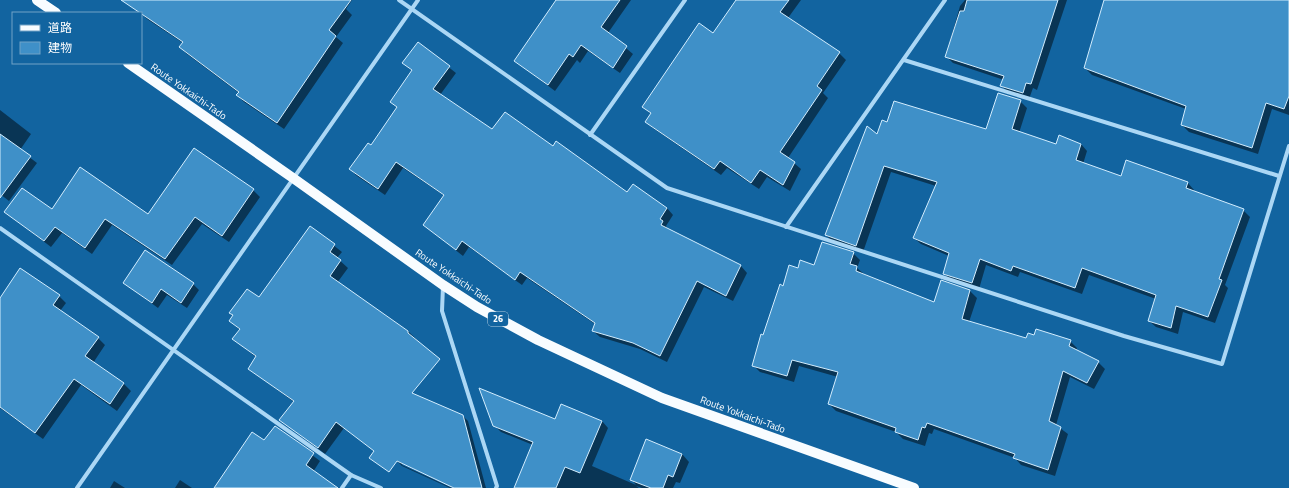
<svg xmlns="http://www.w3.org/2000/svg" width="1289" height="488" font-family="'Titillium Web','Noto Sans JP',sans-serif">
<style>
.shadow{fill:#0007}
.building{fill:#3f90c8;stroke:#d3edfe}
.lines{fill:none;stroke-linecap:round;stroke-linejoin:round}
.minor{stroke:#abd7f5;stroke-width:4}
.primary{stroke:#f8fcff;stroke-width:10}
.labels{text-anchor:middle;stroke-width:3;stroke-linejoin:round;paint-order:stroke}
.shield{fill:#1264a0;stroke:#b8d0e2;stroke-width:1}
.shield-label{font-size:9px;font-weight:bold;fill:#fff}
.street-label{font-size:10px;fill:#fff;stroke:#1264a0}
</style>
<rect width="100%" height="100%" fill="#1264a0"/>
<!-- shadow -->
<g class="shadow">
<polygon points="136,0 352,0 346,9 352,15 336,37 343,43 284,129 244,102 237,95 239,93 187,54 180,47 183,43 147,19 140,12"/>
<polygon points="560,0 631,0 608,33 633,54 620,73 588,51 580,63 577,60 555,91 515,61"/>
<polygon points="738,0 801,0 788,18 839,53 846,60 823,93 828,98 788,158 801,169 790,191 767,177 759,189 727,168 721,175 653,128 646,122 651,114 643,106 714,34"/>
<polygon points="965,0 1067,0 1037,90 1033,88 1029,99 1008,92 1002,86 1004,80 953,63 946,56 960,6"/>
<polygon points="1105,0 1289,0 1289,115 1272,109 1258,154 1189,132 1182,125 1186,109 1092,75 1085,68"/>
<polygon points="418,43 456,73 440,95 493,131 553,147 627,194 667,208 673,215 666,226 668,230 741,266 747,273 733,301 704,287 667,362 640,349 600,337 593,331 595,324 527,278 522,285 469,247 463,256 424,225 445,196 403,168 385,195 357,176 350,169 371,146 398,108 391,102 412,71 404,63"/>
<polygon points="1020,101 1027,108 1019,133 1056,145 1081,144 1087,151 1083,164 1122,177 1188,183 1194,190 1194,192 1243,210 1250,217 1225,285 1228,288 1215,323 1183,312 1178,334 1156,327 1149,321 1156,299 1089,275 1082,294 1020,272 1018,277 986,265 979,289 951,280 944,273 949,256 921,244 914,238 936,186 891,172 863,252 833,242 826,235 878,136 888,123 987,130"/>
<polygon points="0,110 31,134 20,150 37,163 9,201 0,194"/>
<polygon points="253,190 260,197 229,242 202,224 172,265 112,225 92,254 62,233 51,247 5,212 52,210 148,215"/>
<polygon points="310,227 342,252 337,258 348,268 337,283 408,331 431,354 368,446 344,428 325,454 281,420 294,402 249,369 257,358 234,339 240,330 230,321 234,316 230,313 259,299"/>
<polygon points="853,253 860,260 857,268 864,274 935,304 970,291 977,298 969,322 1027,339 1070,341 1077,348 1076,351 1098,362 1105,369 1094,389 1070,377 1056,425 1068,434 1055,476 1021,465 1015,458 934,429 932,434 929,433 925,446 903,439 896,432 836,411 829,404 838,377 799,366 794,382 760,372 753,365 783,287 798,269"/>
<polygon points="124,283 193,284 199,290 187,308 167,295 158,308"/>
<polygon points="59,296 66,303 60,311 98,338 105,345 93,363 124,384 131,391 117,411 81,385 43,439 0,408 0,300"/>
<polygon points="462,415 468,421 486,488 454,488 402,463 402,465 452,488 450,488 402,466 397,461"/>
<polygon points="555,420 602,421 608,428 592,466 636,485 631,479 647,440 682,454 689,462 680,483 676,482 673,488 642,488 636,486 639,488 515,488 533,445 501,432 494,425"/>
<polygon points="275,427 320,461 313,472 335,488 215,488 265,442"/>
<polygon points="180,480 192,488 175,488"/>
<polygon points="114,481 125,488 110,488"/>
</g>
<!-- building -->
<g class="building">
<polygon points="121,0 351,0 329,30 336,36 277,123 236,95 239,92 179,47 183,42"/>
<polygon points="556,0 620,0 601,27 627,46 613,68 581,45 573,57 569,54 548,85 514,61"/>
<polygon points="736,0 789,0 780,12 840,52 817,86 822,90 780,152 795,162 783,185 760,170 751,183 720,161 714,169 645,122 651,113 642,107 699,23 713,33"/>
<polygon points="967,0 1058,0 1031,84 1026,83 1023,93 1000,86 1004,76 945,57 960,11 964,11"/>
<polygon points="1104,0 1289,0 1289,96 1284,109 1266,103 1252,148 1181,125 1186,106 1084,68"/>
<polygon points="418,42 450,66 433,89 492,129 505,112 553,146 556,141 627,192 633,184 667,208 660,219 663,221 661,225 741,265 726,296 697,281 660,356 633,343 592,331 595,323 520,272 515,280 462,241 456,250 423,225 444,195 396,162 378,189 349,169 368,143 371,145 397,107 390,102 412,70 402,63"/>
<polygon points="998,93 1021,100 1012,129 1056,144 1059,135 1081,144 1076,160 1121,176 1126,160 1188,182 1186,188 1244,209 1219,279 1222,280 1208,317 1176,306 1171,328 1148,321 1156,295 1082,268 1075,288 1013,266 1011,271 980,259 972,283 943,274 949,253 913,238 937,182 884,166 856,246 825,235 867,126 877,134 882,120 887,122 894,101 986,129"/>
<polygon points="0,134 31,156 0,198"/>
<polygon points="194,148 254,189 222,236 195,217 165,259 105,219 85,248 55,227 44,241 4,212 22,188 52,209 80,167 148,214"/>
<polygon points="310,226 335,244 330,252 341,260 330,276 408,331 408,333 440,359 412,393 463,415 482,488 454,488 397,461 389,472 369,458 374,451 336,422 318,448 279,420 294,401 248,369 256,356 232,339 240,329 229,321 233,315 229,313 247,289 259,297"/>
<polygon points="822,242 854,252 850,264 857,266 856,271 934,302 941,280 970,290 962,319 1026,338 1028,333 1034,335 1036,329 1071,340 1069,346 1099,361 1087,383 1063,371 1049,421 1061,427 1048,470 1013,458 1015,454 927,423 925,428 922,427 918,440 895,432 896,428 828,404 838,372 792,360 787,376 752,366 761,334 763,335 780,284 783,286 789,265 798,268 800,260 814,265"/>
<polygon points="145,250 194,283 181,303 161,289 152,303 123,283"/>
<polygon points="20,268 60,295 53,305 99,337 85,356 124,383 110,404 74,379 35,433 0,407 0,298"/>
<polygon points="479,388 555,419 561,404 602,421 580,473 565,467 556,488 514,488 533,442 493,426"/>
<polygon points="275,426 314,453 306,465 338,488 214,488 252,432 264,440"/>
<polygon points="646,439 682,454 673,477 668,475 663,488 651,488 630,480"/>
</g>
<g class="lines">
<!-- minor -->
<g class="minor">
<polyline points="399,0 667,188 1124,336 1222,364 1289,146"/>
<polyline points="904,60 1279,176"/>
<polyline points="590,135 685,0"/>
<polyline points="786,227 945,0"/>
<polyline points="0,228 351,475 381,488"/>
<polyline points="443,286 442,311 497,486 496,488"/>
<polyline points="77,488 418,0"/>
<polyline points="342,488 351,475"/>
</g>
<!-- primary -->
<g class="primary">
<polyline points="37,0 56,13"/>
<polyline points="128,63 293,178 443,285 477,307 538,340 662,398 914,488"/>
</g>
</g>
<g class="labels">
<!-- shield labels -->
<rect class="shield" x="488" y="312" width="20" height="14" rx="3"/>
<g class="shield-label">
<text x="498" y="322">26</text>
</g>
<!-- street labels -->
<g class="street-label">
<text transform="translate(189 91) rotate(35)" y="4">Route Yokkaichi-Tado</text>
<text transform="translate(454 276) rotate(34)" y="4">Route Yokkaichi-Tado</text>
<text transform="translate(743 414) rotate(20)" y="4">Route Yokkaichi-Tado</text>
</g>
</g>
<!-- legend -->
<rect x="12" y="12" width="130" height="52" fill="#1264a0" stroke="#71a2c6"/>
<rect x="20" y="25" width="20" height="6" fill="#f8fcff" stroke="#71a2c6"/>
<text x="48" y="32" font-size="12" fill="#ffffff">道路</text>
<rect x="20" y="42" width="20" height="12" fill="#3f90c8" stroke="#71a2c6"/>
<text x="48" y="52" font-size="12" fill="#ffffff">建物</text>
</svg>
